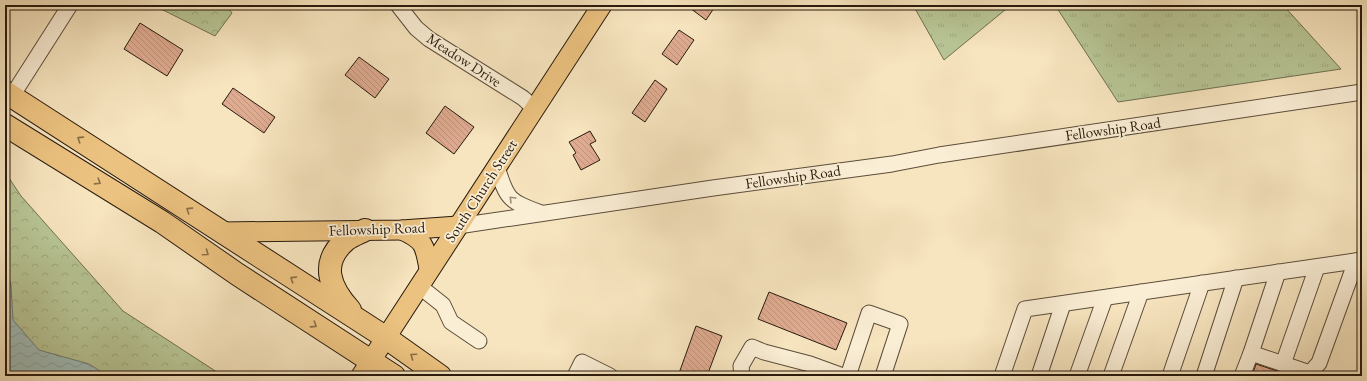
<svg xmlns="http://www.w3.org/2000/svg" width="1367" height="381" font-family="'EB Garamond',serif">
<style>
.grass{fill:url(#grass-tufts);stroke:#707052}
.forest{fill:url(#forest-crowns);stroke:#707052}
.water{fill:url(#water-waves);stroke:#6f7c75}
.building{fill:url(#building-back-hatch);stroke:#281a0e}
.lines{fill:none;stroke-linecap:round;stroke-linejoin:round}
.minor-casing{stroke:#5c4d3a;stroke-width:17}
.major-casing{stroke:#281a0e;stroke-width:21}
.highway-casing{stroke:#281a0e;stroke-width:24}
.minor{stroke:#faeed5;stroke-width:15}
.major{stroke:#ecc280;stroke-width:19}
.highway{stroke:#ecc280;stroke-width:22}
.oneway{stroke:#8a6e47}
.oneway2{stroke:#9c8f7b}
.labels{text-anchor:middle;stroke-width:3.5;stroke-linejoin:round;paint-order:stroke}
.street-label{font-size:15px;fill:#281a0e;stroke:#faeed5}
</style>
<defs>
<pattern id="grass-tufts" width="24" height="20" patternUnits="userSpaceOnUse"><rect width="24" height="20" fill="#b8c696"/><path d="M3 7l-1-3M5 7V3M7 7l1-3M15 17l-1-3M17 17v-4M19 17l1-3" fill="none" stroke="#9eaa80"/></pattern>
<pattern id="forest-crowns" width="20" height="18" patternUnits="userSpaceOnUse"><rect width="20" height="18" fill="#b8c696"/><path d="M2 6a3 3 0 1 1 6 0M12 15a3 3 0 1 1 6 0" fill="none" stroke="#9eaa80"/></pattern>
<pattern id="water-waves" width="16" height="10" patternUnits="userSpaceOnUse"><rect width="16" height="10" fill="#9fbdba"/><path d="M0 5q4-4 8 0t8 0" fill="none" stroke="#89a29f"/></pattern>
<pattern id="building-back-hatch" width="6" height="6" patternUnits="userSpaceOnUse"><rect width="6" height="6" fill="#dfab91"/><path d="M-1 5l2 2M0 0l6 6M5-1l2 2" fill="none" stroke="#bf937c"/></pattern>
</defs>
<rect width="100%" height="100%" fill="#f7e5bf"/>
<filter id="stains"><feTurbulence type="fractalNoise" baseFrequency=".005" numOctaves="4"/><feColorMatrix values="0 0 0 0 .2 0 0 0 0 .09 0 0 0 0 .02 0 0 0 .5 -.17"/></filter>
<radialGradient id="worn" r=".72"><stop offset=".6" stop-color="#630" stop-opacity="0"/><stop offset="1" stop-color="#630" stop-opacity=".3"/></radialGradient>
<!-- grass -->
<g class="grass">
<polygon points="913,5 1011,5 944,60"/>
<polygon points="1055,5 1283,5 1341,69 1118,102"/>
</g>
<!-- forest -->
<g class="forest">
<polygon points="153,5 226,5 232,13 215,36"/>
<polygon points="5,172 21,196 123,311 223,376 5,376"/>
</g>
<!-- water -->
<polygon class="water" points="5,264 11,285 13,320 39,350 89,364 108,376 5,376"/>
<!-- building -->
<g class="building">
<polygon points="686,5 716,5 706,20"/>
<polygon points="140,23 183,50 167,76 124,49"/>
<polygon points="679,30 694,40 677,65 662,54"/>
<polygon points="359,57 389,79 375,98 345,75"/>
<polygon points="655,80 667,89 645,122 632,113"/>
<polygon points="233,88 275,117 264,133 222,104"/>
<polygon points="445,106 474,127 454,154 426,133"/>
<polygon points="590,131 596,141 590,144 600,160 581,170 573,155 576,153 569,142"/>
<polygon points="769,292 847,323 836,350 758,319"/>
<polygon points="696,326 722,336 707,376 678,376"/>
<polygon points="1256,364 1280,372 1291,376 1252,376"/>
</g>
<g class="lines">
<!-- minor casing -->
<g class="minor-casing">
<g id="minor">
<polyline points="398,5 416,28 429,39 523,98 535,109"/>
<polyline points="12,96 70,5"/>
<path d="M497,167C507,200 509,201 541,213"/>
<polyline points="458,226 713,188 892,164 939,155 1362,92"/>
<polyline points="419,286 443,305 451,322 479,341"/>
<polyline points="1251,353 1278,272"/>
<polyline points="1283,364 1317,267"/>
<polyline points="575,376 582,362 610,376"/>
<polyline points="742,376 741,366 752,347 764,352 810,364 843,376"/>
<polyline points="848,376 869,313 900,324 883,376"/>
<polyline points="1002,376 1025,309 1362,260"/>
<polyline points="1039,376 1063,304"/>
<polyline points="1077,376 1105,298"/>
<polyline points="1111,376 1141,292"/>
<polyline points="1170,376 1202,283"/>
<polyline points="1204,376 1236,278"/>
<polyline points="1242,376 1251,353 1310,373 1319,363 1356,261"/>
</g>
</g>
<!-- major casing -->
<g class="major-casing">
<g id="major">
<path d="M402,230C424,240 425,245 429,269"/>
<polyline points="221,232 402,230 458,226"/>
<polyline points="361,376 602,5"/>
</g>
</g>
<!-- highway casing -->
<g class="highway-casing">
<g id="highway">
<polyline points="5,92 385,337 440,376"/>
<polyline points="5,125 162,222 237,274 394,376"/>
<path d="M350,310C330,288 319,263 346,240C351,236 359,233 365,230"/>
</g>
</g>
<!-- minor -->
<use href="#minor" class="minor"/>
<!-- major -->
<use href="#major" class="major"/>
<!-- highway -->
<use href="#highway" class="highway"/>
</g>
<!-- one-way arrows -->
<defs><path id="oneway-chevron" d="M-2-3.5L2.5 0L-2 3.5" fill="none" stroke-width="1.6" stroke-linecap="round" stroke-linejoin="round"/></defs>
<g class="oneway">
<use href="#oneway-chevron" transform="translate(80 139) rotate(-147)"/>
<use href="#oneway-chevron" transform="translate(98 182) rotate(32)"/>
<use href="#oneway-chevron" transform="translate(189 210) rotate(-147)"/>
<use href="#oneway-chevron" transform="translate(206 253) rotate(35)"/>
<use href="#oneway-chevron" transform="translate(293 279) rotate(-147)"/>
<use href="#oneway-chevron" transform="translate(314 325) rotate(33)"/>
<use href="#oneway-chevron" transform="translate(413 356) rotate(-145)"/>
</g>
<use class="oneway2" href="#oneway-chevron" transform="translate(512 199) rotate(-135)"/>
<g class="labels">
<!-- street labels -->
<g class="street-label">
<text transform="translate(464 60) rotate(33)" y="5">Meadow Drive</text>
<text transform="translate(1113 129) rotate(-8)" y="5">Fellowship Road</text>
<text transform="translate(793 177) rotate(-8)" y="5">Fellowship Road</text>
<text transform="translate(481 191) rotate(-57)" y="5">South Church Street</text>
<text transform="translate(377 229) rotate(-2)" y="5">Fellowship Road</text>
</g>
</g>
<!-- margin -->
<rect width="1367" height="381" fill="none" stroke="#f7e5bf" stroke-width="20"/>
<rect x="6" y="6" width="1355" height="369" fill="none" stroke="#281a0e" stroke-width="2"/>
<rect x="10" y="10" width="1347" height="361" fill="none" stroke="#281a0e"/>
<rect width="100%" height="100%" filter="url(#stains)"/>
<rect width="100%" height="100%" fill="url(#worn)"/>
</svg>
